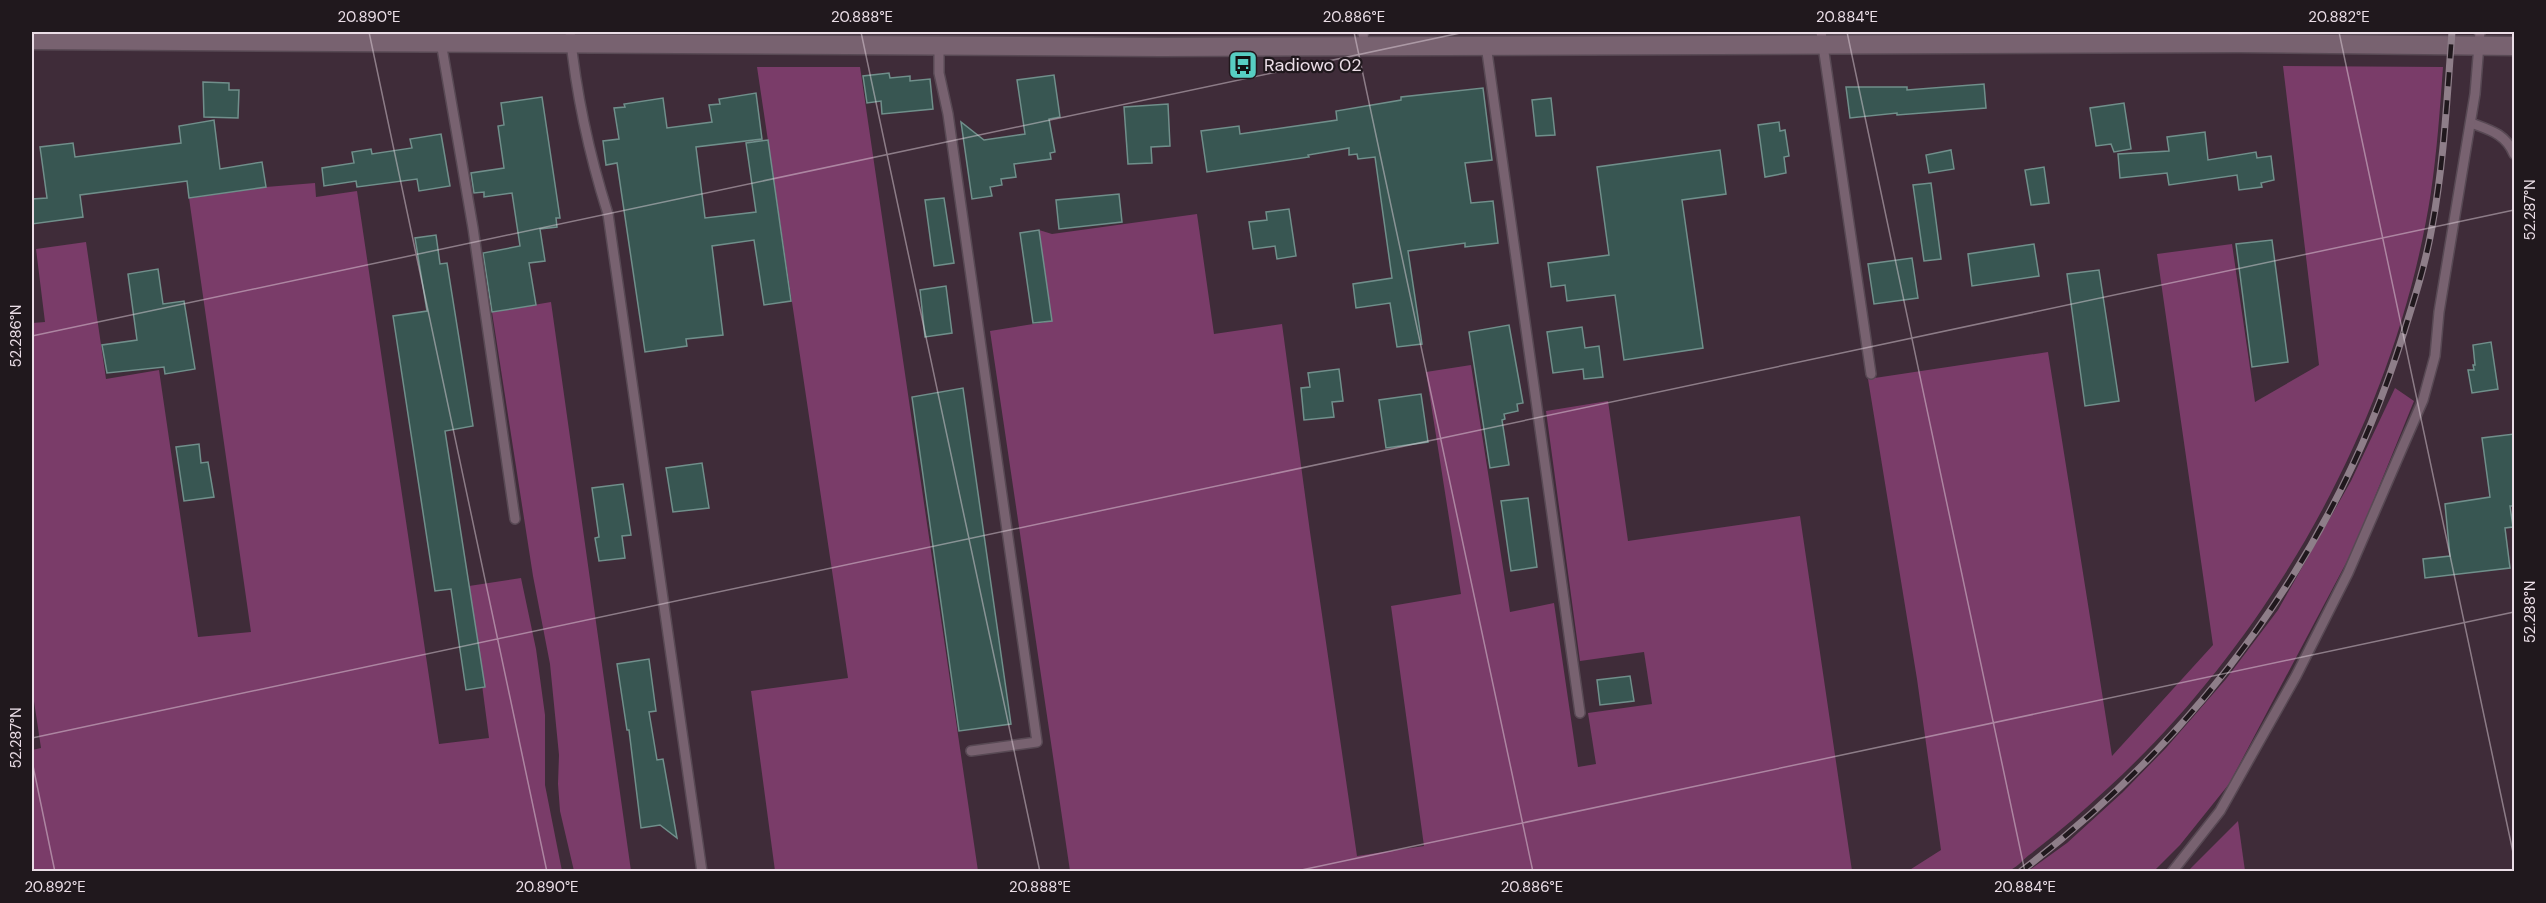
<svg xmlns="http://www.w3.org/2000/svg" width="2546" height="903" font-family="'DM Sans',sans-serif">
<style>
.green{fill:#7a3c69}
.building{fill:#385652;stroke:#708f8b;stroke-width:1.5}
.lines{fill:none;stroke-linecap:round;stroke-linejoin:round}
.service-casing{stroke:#584954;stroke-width:12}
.secondary-casing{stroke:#584954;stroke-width:21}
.service{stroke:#786270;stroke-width:9}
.secondary{stroke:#786270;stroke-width:18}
.rail-casing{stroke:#8e7e89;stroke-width:7}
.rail{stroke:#20181d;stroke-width:4.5;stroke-dasharray:14;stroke-linecap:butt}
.ticks{fill:none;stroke:#ebdee7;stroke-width:1.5;stroke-opacity:0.45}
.labels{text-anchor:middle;stroke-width:4.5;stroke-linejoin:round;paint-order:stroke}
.poi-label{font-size:18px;fill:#ebdee7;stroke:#20181d;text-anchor:start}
.neatline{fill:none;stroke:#ebdee7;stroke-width:2}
.ticks-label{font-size:15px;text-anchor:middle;fill:#ebdee7}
</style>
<rect width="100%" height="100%" fill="#3f2c39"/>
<!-- green -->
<g class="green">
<path d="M2283,66L2443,67C2440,109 2437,151 2431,192C2397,414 2273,636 2109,787C2083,811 2057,834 2029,855C2023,860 2015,869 2008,871C2003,873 1993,871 1987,871C1961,871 1935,871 1908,871L1941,850L1917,679L1868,379L2048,352L2112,756L2213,645L2157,254L2232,244L2255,402L2319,365Z"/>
<polygon points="757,67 860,67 978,871 775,871 751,691 848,678"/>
<polygon points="315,183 316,197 357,191 439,744 489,738 469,586 521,578 536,649 545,715 545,785 562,871 32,872 32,750 41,748 32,688 32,323 45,322 36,249 86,242 106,379 159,370 198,637 251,632 189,198 266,187"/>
<polygon points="1197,214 1214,334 1282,324 1310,532 1357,856 1424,846 1391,606 1461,594 1426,372 1471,365 1510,612 1554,603 1578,767 1596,764 1588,713 1652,704 1644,652 1580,661 1546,411 1608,401 1628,541 1800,516 1852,871 1070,871 990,331 1052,321 1039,230 1052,234"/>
<polygon points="551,302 631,871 574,871 560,811 558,784 559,755 550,664 533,576 492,312"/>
<polygon points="2395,388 2414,401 2354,548 2229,784 2180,845 2154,871 2028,871 2067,843 2123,792 2166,748 2226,679 2278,610 2351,481"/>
<polygon points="2238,821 2245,871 2188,871"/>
</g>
<!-- building -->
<g class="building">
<polygon points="889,73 890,78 910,76 910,81 930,79 933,109 882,114 881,101 867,103 863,76"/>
<polygon points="1054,75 1060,117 1049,119 1055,152 1050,153 1051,159 1014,164 1016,177 1001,179 1002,185 990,187 992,196 972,199 961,122 984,140 1025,134 1017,80"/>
<polygon points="203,82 229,83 229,90 239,90 238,118 204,117"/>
<polygon points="1984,84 1986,108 1897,115 1897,113 1850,118 1846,87 1907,87 1907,90"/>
<polygon points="1483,88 1492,160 1465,163 1471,203 1493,201 1498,243 1465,247 1465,243 1408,251 1422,344 1397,347 1390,303 1356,308 1353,284 1392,278 1375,157 1358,159 1357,154 1349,155 1349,148 1308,155 1309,157 1207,172 1201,131 1239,126 1240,134 1337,120 1336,111 1401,100 1401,97"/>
<polygon points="756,93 762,139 696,147 705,218 756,212 746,143 768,140 791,301 764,305 754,240 712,246 723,335 686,339 687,346 645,352 617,163 606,165 603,141 619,139 614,108 625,107 624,104 663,98 667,128 712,122 709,105 720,104 719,99"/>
<polygon points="542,97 560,218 556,218 557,227 540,229 545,261 529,263 536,305 492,312 483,253 520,246 512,193 484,197 484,192 474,193 471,173 504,168 498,126 504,125 501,103"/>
<polygon points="1551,98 1555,135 1536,136 1532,100"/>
<polygon points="2124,103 2131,149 2114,152 2111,144 2096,146 2090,108"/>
<polygon points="1168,104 1170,146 1151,147 1152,163 1128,164 1124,107"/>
<polygon points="214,120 220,169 262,162 266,187 189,198 187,181 80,195 83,217 32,224 32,199 47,198 40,147 73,143 75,157 181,143 179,126"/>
<polygon points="1779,122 1780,131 1785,130 1789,156 1784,157 1786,173 1765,177 1758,125"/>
<polygon points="2205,132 2208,160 2256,152 2257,158 2271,156 2274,180 2261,183 2262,187 2239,190 2237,175 2169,185 2167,173 2120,178 2118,154 2169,151 2167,137"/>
<polygon points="441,134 450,186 419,191 417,179 357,187 356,181 324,186 322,168 354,163 352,152 371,149 372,154 412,148 410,139"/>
<polygon points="1720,150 1726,194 1682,200 1703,348 1624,360 1615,295 1567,301 1565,285 1551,287 1548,263 1609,255 1597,167"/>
<polygon points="1951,150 1954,169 1929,173 1926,155"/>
<polygon points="2044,167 2049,203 2031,205 2025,170"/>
<polygon points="1931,183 1941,259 1924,261 1913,185"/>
<polygon points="1119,194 1122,222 1059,229 1056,200"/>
<polygon points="944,198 954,263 934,266 925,200"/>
<polygon points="1289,209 1296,256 1277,259 1275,246 1253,249 1249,222 1267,220 1266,212"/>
<polygon points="1039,230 1052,321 1033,323 1020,233"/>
<polygon points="436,235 440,264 447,263 473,426 445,431 485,687 466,690 451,589 435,591 393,316 427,311 415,238"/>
<polygon points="2272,240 2288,362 2252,367 2236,244"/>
<polygon points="2034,244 2039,276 1972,286 1968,254"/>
<polygon points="1912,258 1918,298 1874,304 1868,264"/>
<polygon points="158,269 163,304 184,301 195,369 165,374 164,367 107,373 102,345 137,340 128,274"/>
<polygon points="2099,270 2119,401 2085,406 2067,274"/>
<polygon points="946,286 952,333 925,337 920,290"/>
<polygon points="1509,325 1523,403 1517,404 1518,411 1504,414 1505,419 1502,420 1509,465 1490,468 1469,332"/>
<polygon points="1582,327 1585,348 1599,346 1603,377 1584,379 1583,369 1553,373 1547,332"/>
<polygon points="2491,342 2498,389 2472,393 2468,370 2474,370 2473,365 2475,365 2473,345"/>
<polygon points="1339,369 1343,401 1332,402 1334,417 1304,420 1301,388 1310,387 1308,373"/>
<polygon points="963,388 1011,724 959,731 912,397"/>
<polygon points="1421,394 1428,442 1386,448 1379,400"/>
<polygon points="2514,434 2514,506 2510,506 2513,527 2505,528 2510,568 2425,578 2423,559 2450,556 2445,504 2490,497 2482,438"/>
<polygon points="199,444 201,463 208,462 214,497 184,501 176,447"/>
<polygon points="702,463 709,508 673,512 666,468"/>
<polygon points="623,484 631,535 622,536 625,558 599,561 595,538 599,537 592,488"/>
<polygon points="1528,498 1537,567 1511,571 1501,501"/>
<polygon points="649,659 656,711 649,712 657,760 663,759 677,838 660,825 641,828 629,730 627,730 617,664"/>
<polygon points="1630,676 1634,701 1600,705 1597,680"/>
</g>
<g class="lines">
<!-- service casing -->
<g class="service-casing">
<g id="service">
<path d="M570,32C576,94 589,154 608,214L702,872"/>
<polyline points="1363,32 1364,45"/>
<polyline points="1821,32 1871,374"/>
<polyline points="441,42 473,228 515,519"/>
<polyline points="939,45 939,73 948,114 1037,742 971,751"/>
<polyline points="1486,45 1580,713"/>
<path d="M2471,123C2490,130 2506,134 2514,154"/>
<polyline points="2172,872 2220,811 2296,676 2348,573 2423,400 2435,356 2439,312 2475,94 2480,32"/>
</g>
</g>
<!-- secondary casing -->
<g class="secondary-casing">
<polyline id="secondary" points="32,40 1161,47 2239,43 2514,46"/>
</g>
<!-- service -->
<use href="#service" class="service"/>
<!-- secondary -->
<use href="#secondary" class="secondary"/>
<!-- rail casing -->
<g class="rail-casing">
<path id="rail" d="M2020,872C2203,733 2336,551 2404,332C2415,297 2426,262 2432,227C2444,163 2447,97 2452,32"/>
</g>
<!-- rail -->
<use href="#rail" class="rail"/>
</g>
<!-- ticks -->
<path class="ticks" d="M369,32L547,872M861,32L1040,872M1354,32L1533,872M1847,32L2025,872M2339,32L2514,857M32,336L1465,32M32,738L2514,210M32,761L55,872M1292,872L2514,612"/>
<!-- icons -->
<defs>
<g id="bus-square" transform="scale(1.5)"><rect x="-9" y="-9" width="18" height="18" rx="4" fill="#57cec2" stroke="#20181d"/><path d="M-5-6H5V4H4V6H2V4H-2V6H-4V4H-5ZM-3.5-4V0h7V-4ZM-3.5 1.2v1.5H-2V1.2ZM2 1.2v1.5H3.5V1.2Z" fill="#111"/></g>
</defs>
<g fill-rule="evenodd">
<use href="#bus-square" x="1243" y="65"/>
</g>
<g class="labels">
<!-- poi labels -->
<g class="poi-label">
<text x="1264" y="71">Radiowo 02</text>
</g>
</g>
<!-- border -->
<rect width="2546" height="903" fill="none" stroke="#20181d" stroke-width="66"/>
<rect x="33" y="33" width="2480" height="837" class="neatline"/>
<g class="ticks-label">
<text x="369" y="22">20.890°E</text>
<text x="862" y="22">20.888°E</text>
<text x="1354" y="22">20.886°E</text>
<text x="1847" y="22">20.884°E</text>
<text x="2339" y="22">20.882°E</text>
<text transform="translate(2530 210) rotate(-90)" y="5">52.287°N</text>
<text transform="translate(16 336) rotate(-90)" y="5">52.286°N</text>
<text transform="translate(2530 612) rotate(-90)" y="5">52.288°N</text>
<text transform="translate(16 738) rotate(-90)" y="5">52.287°N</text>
<text x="55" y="892">20.892°E</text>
<text x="547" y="892">20.890°E</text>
<text x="1040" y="892">20.888°E</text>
<text x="1532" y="892">20.886°E</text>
<text x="2025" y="892">20.884°E</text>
</g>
</svg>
